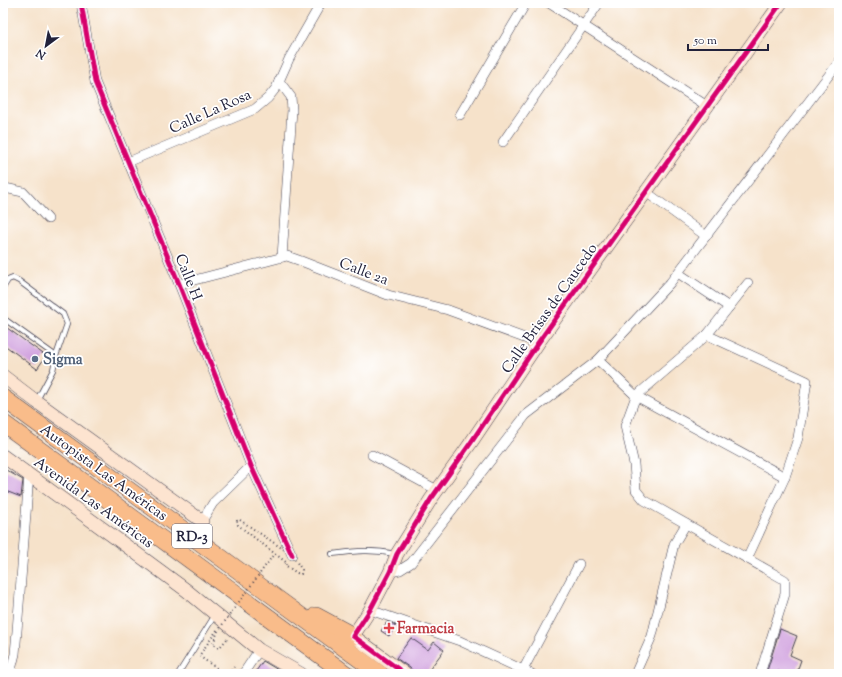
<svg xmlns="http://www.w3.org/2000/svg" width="842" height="677" font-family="'Sorts Mill Goudy',serif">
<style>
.building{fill:#d1a3df}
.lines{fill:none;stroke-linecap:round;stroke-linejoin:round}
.lane-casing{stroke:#423f50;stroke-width:6}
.street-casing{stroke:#423f50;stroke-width:10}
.secondary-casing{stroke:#423f50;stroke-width:14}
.highway-casing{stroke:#423f50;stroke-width:18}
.path{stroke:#423f50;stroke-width:2;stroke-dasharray:1 3;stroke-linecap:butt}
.lane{stroke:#fff;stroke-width:4.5}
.street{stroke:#fff;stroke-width:9}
.secondary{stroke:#fde4d0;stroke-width:13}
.highway{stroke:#f9bc8a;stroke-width:17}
.path-bridge{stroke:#423f50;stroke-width:2;stroke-dasharray:1 3;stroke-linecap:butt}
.cycleway-casing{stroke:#fff;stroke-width:8}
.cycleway{stroke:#d6006c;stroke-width:5}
.service-dot{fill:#5c6f8a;stroke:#fff;stroke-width:1.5}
.health-dot{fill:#e0444e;stroke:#fff;stroke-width:1.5}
.labels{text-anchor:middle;stroke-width:3.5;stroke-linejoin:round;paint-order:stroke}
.shield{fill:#fff;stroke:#646476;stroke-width:1}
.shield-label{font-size:14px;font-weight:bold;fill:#22223b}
.street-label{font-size:15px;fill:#22223b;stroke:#fff}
.service-label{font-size:15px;font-weight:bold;fill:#4e5e75;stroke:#fff;text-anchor:start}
.health-label{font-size:15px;font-weight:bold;fill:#be3a42;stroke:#fff;text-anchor:start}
</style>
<rect width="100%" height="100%" fill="#fff"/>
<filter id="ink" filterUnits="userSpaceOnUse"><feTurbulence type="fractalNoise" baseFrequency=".025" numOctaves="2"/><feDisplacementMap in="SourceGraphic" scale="8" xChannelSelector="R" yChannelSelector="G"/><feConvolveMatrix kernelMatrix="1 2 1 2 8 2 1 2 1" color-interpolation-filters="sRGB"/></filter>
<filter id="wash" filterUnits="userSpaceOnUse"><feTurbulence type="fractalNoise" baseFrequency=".012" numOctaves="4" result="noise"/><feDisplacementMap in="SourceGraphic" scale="16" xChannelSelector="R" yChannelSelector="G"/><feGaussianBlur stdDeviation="0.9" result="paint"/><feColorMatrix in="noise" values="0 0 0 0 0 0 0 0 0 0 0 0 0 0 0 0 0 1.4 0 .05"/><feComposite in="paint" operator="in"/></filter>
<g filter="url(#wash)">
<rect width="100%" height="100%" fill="#f6e2ca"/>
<g id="blocks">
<!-- building -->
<g class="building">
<polygon points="3,325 46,356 37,369 3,344"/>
<polygon points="6,470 23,480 21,497 3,490 3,478"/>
<polygon points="387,622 396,625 389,636 381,631"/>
<polygon points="780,629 797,636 790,655 801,660 796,674 786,674 778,671 776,674 766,674"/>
<polygon points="411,638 428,650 434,642 444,650 426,674 416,674 410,668 396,658"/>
<polygon points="263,661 285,674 254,674"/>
</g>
</g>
</g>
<g filter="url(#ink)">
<use href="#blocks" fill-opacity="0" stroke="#423f50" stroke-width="1"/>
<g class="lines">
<!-- lane casing -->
<g class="lane-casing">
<g id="lane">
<polyline points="3,288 8,280 13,278 19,281 63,314 67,324 56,356"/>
<polyline points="3,318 56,356 53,370 37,400"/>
<path d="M332,554C356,551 371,549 396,554"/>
<polyline points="178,674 215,615"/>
</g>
</g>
<!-- street casing -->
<g class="street-casing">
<g id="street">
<polyline points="81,3 95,82 179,284 251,466 292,555"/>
<polyline points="549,3 707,106"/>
<polyline points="279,81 291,97 292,110 282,257"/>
<polyline points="460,115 526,3"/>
<polyline points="503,142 599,3"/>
<polyline points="128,162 255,109 268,98 276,88 289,59 321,3"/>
<polyline points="3,189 5,188 23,192 48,219"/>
<polyline points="646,192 706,236"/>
<polyline points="678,273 729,307"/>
<polyline points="748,283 707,335 636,396 625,426 634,464 636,490 644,500 785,580 785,594 760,674"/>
<polyline points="179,284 287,256 301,261 388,295 448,310 538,343"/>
<polyline points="707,335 807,381 798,438 785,477 747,559"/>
<polyline points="598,360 636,396 785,477"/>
<polyline points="372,455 437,490"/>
<polyline points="196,539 202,521 213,503 251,466"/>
<polyline points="390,572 400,570 411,563 526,415 598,360 670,283 839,62"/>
<polyline points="370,610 460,641 532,674"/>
<polyline points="523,670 579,564"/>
<polyline points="10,674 15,654 17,631 29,475"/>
<polyline points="243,674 259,650"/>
<polyline points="635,674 652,636 674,544 686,524"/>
</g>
</g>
<!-- secondary casing -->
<g class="secondary-casing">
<g id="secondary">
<polyline points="3,376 37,402 202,521"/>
<polyline points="3,456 121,542 186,590 259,650 301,674"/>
<polyline points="405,674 353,636 370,610 390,572 397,554 431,499 470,444 538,343 781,3"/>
</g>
</g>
<!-- highway casing -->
<g class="highway-casing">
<g id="highway">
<polyline points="3,398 380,674"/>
<polyline points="3,423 346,674"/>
<polyline points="316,616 353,636"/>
</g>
</g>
<!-- path -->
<g class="path">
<polygon points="240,520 292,555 302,570 301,574 297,573 285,565 287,563 238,525 237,521"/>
<polyline points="217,630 199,656 225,674"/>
<polyline points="218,631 213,644 219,648 228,638"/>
<polyline points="229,674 234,667"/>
</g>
<!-- lane -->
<use href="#lane" class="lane"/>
<!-- street -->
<use href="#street" class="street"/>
<!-- secondary -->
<use href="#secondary" class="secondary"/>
<!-- highway -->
<use href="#highway" class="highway"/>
<!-- path-bridge -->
<polyline class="path-bridge" points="220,628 274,554"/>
<!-- cycleway casing -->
<g class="cycleway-casing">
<g id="cycleway">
<polyline points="81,3 95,82 179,284 251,466 292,555"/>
<polyline points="405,674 353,636 370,610 390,572 397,554 431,499 470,444 538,343 781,3"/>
</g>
</g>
<!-- cycleway -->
<use href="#cycleway" class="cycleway"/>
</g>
</g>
<!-- markers -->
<circle class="service-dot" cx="35" cy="359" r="4"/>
<path class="health-dot" d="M387 622h4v4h4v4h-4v4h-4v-4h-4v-4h4z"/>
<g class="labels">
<!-- shield labels -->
<rect class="shield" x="172" y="524" width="40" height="24" rx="3"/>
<g class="shield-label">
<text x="192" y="541">RD-3</text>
</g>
<!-- street labels -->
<g class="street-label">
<text transform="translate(210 111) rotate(-24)" y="5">Calle La Rosa</text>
<text transform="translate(364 271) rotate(21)" y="5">Calle 2a</text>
<text transform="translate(189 277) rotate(68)" y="5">Calle H</text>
<text transform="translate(549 308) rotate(-55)" y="5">Calle Brisas de Caucedo</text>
<text transform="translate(104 472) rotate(36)" y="5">Autopista Las Américas</text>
<text transform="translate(94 502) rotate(36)" y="5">Avenida Las Américas</text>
</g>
<!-- service labels -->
<g class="service-label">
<text x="43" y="364">Sigma</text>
</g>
<!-- health labels -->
<g class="health-label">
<text x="397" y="633">Farmacia</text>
</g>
</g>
<!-- margin -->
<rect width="842" height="677" fill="none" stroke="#fff" stroke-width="16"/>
<!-- north arrow -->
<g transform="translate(46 46) rotate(212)" stroke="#ffffff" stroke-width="3" paint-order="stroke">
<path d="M0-3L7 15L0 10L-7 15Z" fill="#22223b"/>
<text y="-6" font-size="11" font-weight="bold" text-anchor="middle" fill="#22223b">N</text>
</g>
<!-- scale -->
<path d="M688 44v6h80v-6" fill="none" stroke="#22223b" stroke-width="2"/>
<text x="694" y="44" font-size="12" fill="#22223b" stroke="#ffffff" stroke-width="3" paint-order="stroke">50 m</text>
</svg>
